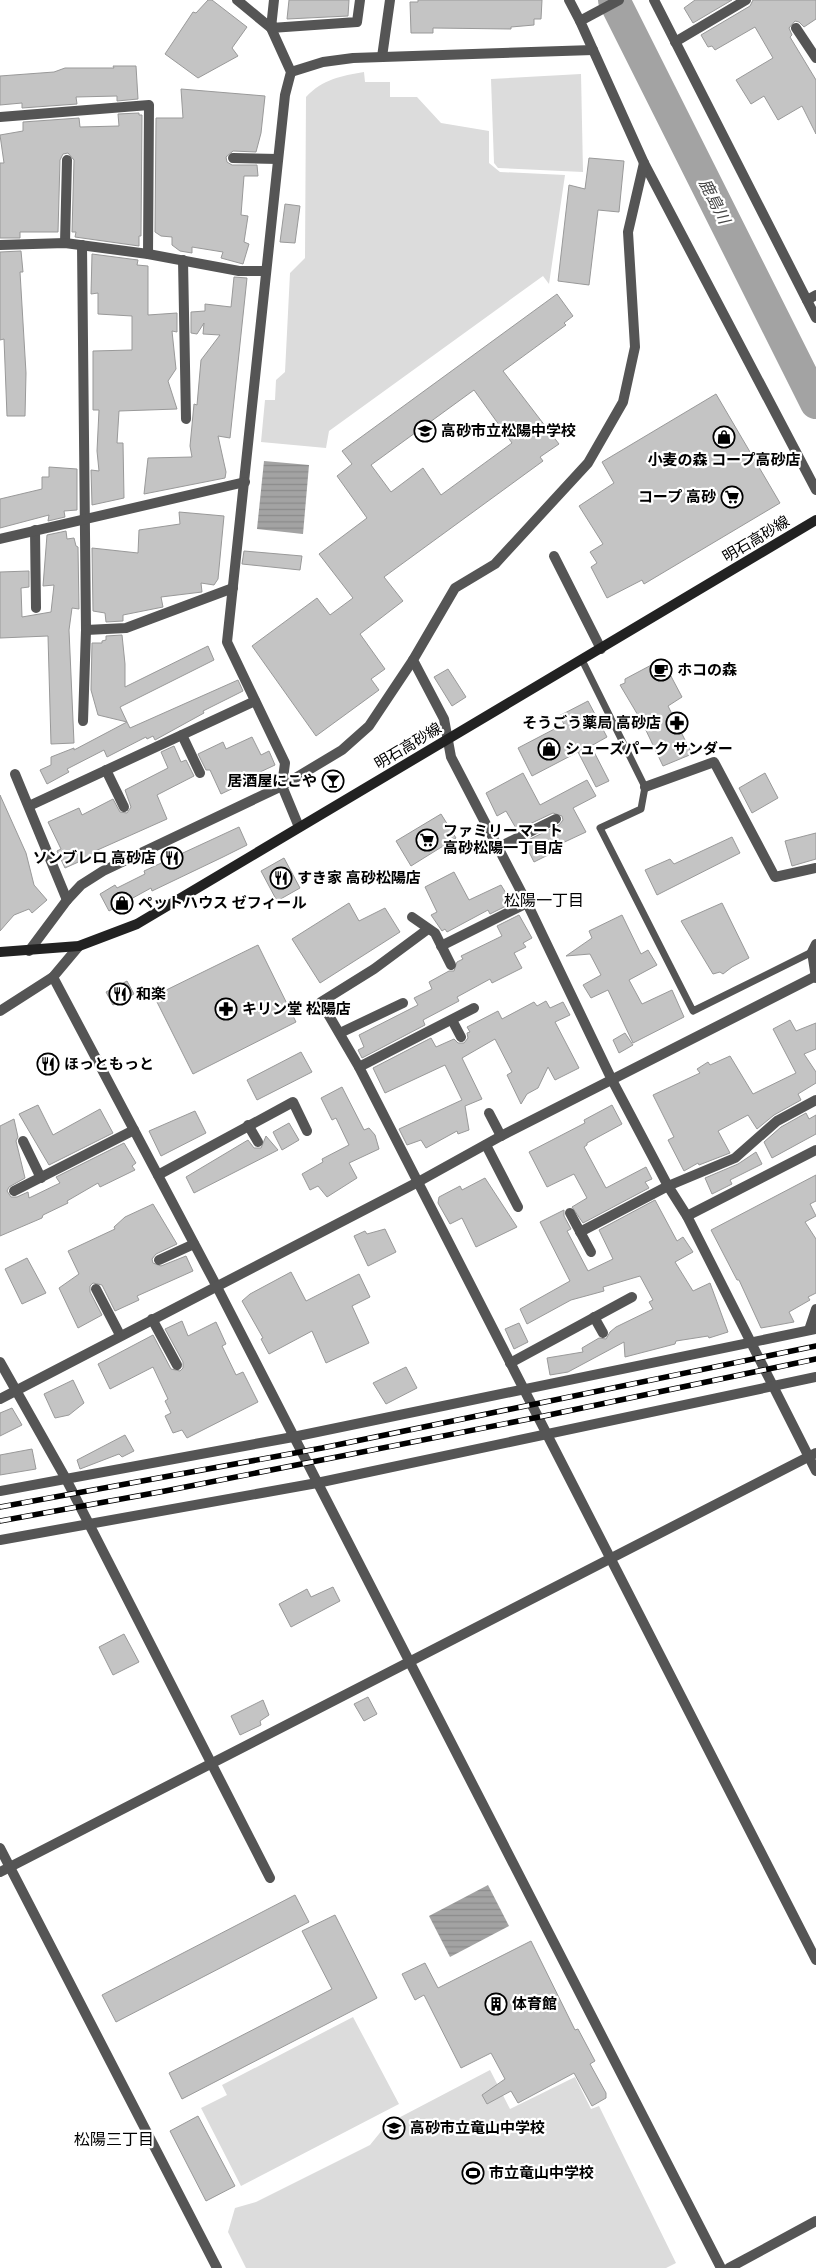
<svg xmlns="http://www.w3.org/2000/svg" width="816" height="2268" font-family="'PT Sans','Noto Sans JP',sans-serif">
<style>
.garden{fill:#dcdcdc}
.water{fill:url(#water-rules)}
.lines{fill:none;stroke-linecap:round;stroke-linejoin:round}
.river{stroke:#a3a3a3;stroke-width:32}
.building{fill:#c4c4c4;stroke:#999;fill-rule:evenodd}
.service{stroke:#555;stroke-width:7}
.minor{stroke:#555;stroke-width:10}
.tertiary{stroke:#555;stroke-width:10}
.secondary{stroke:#222;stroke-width:10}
.rail-casing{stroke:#000;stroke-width:5.5}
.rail{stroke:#fff;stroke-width:4;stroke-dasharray:11;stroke-linecap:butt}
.labels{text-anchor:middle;stroke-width:4.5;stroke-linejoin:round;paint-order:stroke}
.poi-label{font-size:15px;font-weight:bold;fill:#000;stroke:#fff;text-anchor:start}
.street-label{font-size:15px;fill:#000;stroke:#fff}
.water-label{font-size:16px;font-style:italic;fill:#444;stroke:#fff}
.neighbourhood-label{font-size:16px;fill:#000;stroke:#fff}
</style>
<defs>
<pattern id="water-rules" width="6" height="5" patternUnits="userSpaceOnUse" patternTransform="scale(1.25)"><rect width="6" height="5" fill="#a3a3a3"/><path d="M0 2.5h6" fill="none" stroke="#8b8b8b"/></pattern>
</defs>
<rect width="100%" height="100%" fill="#fff"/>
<!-- garden -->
<g class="garden">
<path d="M364,72L365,82H390V97H417L441,123L489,131V163L500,172L565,175L549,284L543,276L329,431L326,448L261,442L265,400H275L276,380L285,372L290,273L305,258L306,97C323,79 341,76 364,72Z"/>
<polygon points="581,74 583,172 498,168 494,163 491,79"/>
<polygon points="353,2017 399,2104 241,2186 201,2108 227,2095 222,2085"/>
<polygon points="490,2070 510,2109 575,2077 591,2109 599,2106 676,2263 666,2268 246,2268 228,2232 235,2208 256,2202 370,2145 387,2124"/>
</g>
<!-- water -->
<g class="water">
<polygon points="264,461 309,465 303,534 257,529"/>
<polygon points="488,1885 509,1926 450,1957 429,1916"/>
</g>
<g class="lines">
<!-- river -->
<polyline class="river" points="614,0 816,403"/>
</g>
<!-- building -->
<g class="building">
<polygon points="208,0 212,0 247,27 232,48 238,56 198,78 165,54 193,12 196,13"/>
<polygon points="289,0 349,0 348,16 287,19"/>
<polygon points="418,0 542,0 541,19 534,19 534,25 511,27 511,29 433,28 433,33 411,33 410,2 418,2"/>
<polygon points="695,0 732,0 693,23 684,8"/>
<polygon points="753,0 816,0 816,19 804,27 799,22 795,21 789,28 792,35 790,37 816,80 816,134 802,106 778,120 764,96 751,104 736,80 773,58 755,27 715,50 712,46 708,47 701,35 750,6"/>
<polygon points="113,66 136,66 138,99 117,101 117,96 76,97 77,104 22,108 22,103 0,105 0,76 54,72 65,68 114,68"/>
<polygon points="181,89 265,96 261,133 256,152 233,151 226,157 227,162 232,165 257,165 258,176 244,176 241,215 248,216 244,242 249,244 243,264 221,258 223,252 192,247 192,253 180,251 172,245 172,237 161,236 155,232 156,118 183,118"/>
<polygon points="139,113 139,115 142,115 141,236 139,236 139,246 75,237 76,232 72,232 74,160 68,153 63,154 60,160 58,232 20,232 20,238 0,238 0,163 4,163 0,135 23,131 23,122 79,118 80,127 119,126 118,114"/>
<polygon points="589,158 624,161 619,212 598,210 589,285 558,281 569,185 585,189"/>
<polygon points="285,204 300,206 295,243 280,242"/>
<polygon points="21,251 23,272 20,272 26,373 25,416 7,416 4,339 0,340 0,252"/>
<polygon points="92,254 138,260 137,265 148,266 148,315 177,313 177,332 172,331 176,369 168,381 177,409 119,411 117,443 123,443 124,498 92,505 91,470 99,471 97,451 99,410 93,410 93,351 132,350 132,316 98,314 98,293 91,294"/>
<polygon points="234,277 247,278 230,438 218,436 226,472 225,478 144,494 148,458 192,457 190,446 194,404 197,405 201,360 220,335 203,334 204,323 197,334 191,333 191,312 205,311 205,304 231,307"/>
<path d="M557,294L573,316L564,323L566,325L503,371L559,444L540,457L543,461L384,577L403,601L360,634L385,669L371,679L379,690L316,736L252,646L317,598L330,615L353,598L319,554L367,518L337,476L352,464L342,451ZM474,390L512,443L441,495L423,468L391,492L371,465Z"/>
<polygon points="716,394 780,503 644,584 642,580 607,598 591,567 597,563 590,552 603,544 579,506 614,483 602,462"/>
<polygon points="49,467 77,469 77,510 64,511 65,517 48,521 49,515 0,528 0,499 42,489 42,477 49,477"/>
<polygon points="179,512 224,516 218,579 214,585 201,583 202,592 161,597 163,607 123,615 123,621 106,622 105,613 93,611 92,548 138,553 139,530 180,524"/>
<polygon points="66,531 67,539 74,538 76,546 78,547 79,609 72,608 69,630 74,743 51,744 48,636 0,638 0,572 29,571 29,587 21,588 22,617 51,612 54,585 43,586 47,535"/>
<polygon points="244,551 302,556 300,570 242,564"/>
<polygon points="122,635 125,664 125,687 208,646 214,660 120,707 127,722 98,715 91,690 92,643 102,643 102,641 106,640 106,636"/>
<polygon points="657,662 659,665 664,663 682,697 668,706 692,754 663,766 642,722 620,685 625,683 625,679"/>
<polygon points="448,669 466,697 452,706 434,677"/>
<polygon points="238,680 243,691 203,711 204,713 155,740 153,736 147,739 146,737 107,757 104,750 67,769 69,772 47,784 40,770 51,765 51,757 74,748 74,750 127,722 130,728"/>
<polygon points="588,701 607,737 591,746 609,781 596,787 578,752 532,776 518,748 564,724 559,716"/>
<polygon points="252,737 261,755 269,751 275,765 241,781 242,784 221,794 210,770 206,770 198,754 223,742 226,749"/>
<polygon points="174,746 181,762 186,760 194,776 157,795 167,819 93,852 94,855 65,868 57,851 61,849 48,822 79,808 82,815 113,799 120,812 127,813 131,807 125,790 168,768 161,752"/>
<polygon points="523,773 540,805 587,780 596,796 573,808 586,832 556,846 558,850 534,862 524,842 559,825 563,820 562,816 553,813 517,830 506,811 497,816 486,793"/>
<polygon points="765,773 778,798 752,813 739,788"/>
<polygon points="0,795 26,853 34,885 47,900 32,913 29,909 14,915 0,931"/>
<polygon points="441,814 456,838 411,866 396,841"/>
<polygon points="239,827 247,845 223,857 152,891 151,888 109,911 100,894 115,885 117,888 145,874 144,871"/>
<polygon points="816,833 816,859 792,866 785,841"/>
<polygon points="732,837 740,853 657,895 645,870 670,859 674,864"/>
<polygon points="284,858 300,888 277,901 261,871"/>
<polygon points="454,872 469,900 501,885 512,903 490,914 488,910 447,932 445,929 442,931 431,915 437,912 425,887"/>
<polygon points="349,903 359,921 385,908 400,932 320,983 292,939"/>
<polygon points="722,903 749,958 732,967 723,974 720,972 713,974 681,921"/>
<polygon points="519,915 532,938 523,943 526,947 514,953 522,968 492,983 490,979 457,997 459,1001 423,1020 425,1025 362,1058 358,1050 364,1047 359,1035 418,1005 414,998 432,989 429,982 449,971 454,971 457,962 463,959 461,956 502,936 497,926"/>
<polygon points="622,915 641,954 648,950 657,965 629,980 642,1004 672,990 684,1017 633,1043 608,990 591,998 583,985 601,975 590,954 566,956 592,938 589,931"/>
<polygon points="258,945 296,1022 193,1074 154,996"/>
<polygon points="127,981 134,994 113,1005 106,992"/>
<polygon points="546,1001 550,1008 563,1002 570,1015 555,1022 579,1068 555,1080 548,1067 538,1088 527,1094 521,1104 507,1075 512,1072 495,1039 462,1058 482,1099 465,1106 469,1130 458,1134 457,1131 426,1148 421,1140 407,1145 399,1129 462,1100 445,1065 385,1093 373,1068 431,1038 436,1047 454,1039 458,1043 464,1043 468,1038 467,1033 470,1032 467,1027 498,1011 502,1019 534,1002 537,1006"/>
<polygon points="790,1020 796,1031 816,1023 816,1049 804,1054 816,1072 816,1083 798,1094 801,1100 774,1115 757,1129 748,1115 718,1131 730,1153 699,1165 698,1163 684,1171 668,1140 674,1137 653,1095 700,1073 697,1069 708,1062 710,1065 730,1056 753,1094 796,1073 773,1029"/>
<polygon points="625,1033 633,1045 619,1053 613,1040"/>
<polygon points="301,1052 312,1072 257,1100 247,1080"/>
<polygon points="342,1087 364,1130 369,1128 375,1135 379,1149 349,1163 357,1178 327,1197 318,1186 310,1190 302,1174 323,1162 322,1159 349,1145 336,1118 332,1120 321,1098"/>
<polygon points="38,1105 53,1135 100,1109 113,1133 49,1165 19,1114"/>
<polygon points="612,1105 622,1124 587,1143 587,1145 584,1147 606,1188 646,1167 652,1179 645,1182 649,1188 583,1223 572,1207 587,1198 574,1174 547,1187 529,1152 585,1123 584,1120"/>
<polygon points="195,1111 206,1133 161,1156 149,1131"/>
<polygon points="806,1113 809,1119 816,1115 816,1134 772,1158 764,1142 781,1127"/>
<polygon points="14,1119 18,1137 16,1141 25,1178 9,1187 7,1191 11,1197 17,1197 28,1192 29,1198 60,1183 56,1177 124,1143 136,1163 132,1166 135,1170 100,1187 98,1183 67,1201 68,1203 43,1215 42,1218 0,1236 0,1126"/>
<polygon points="289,1123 299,1140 282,1150 273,1132"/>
<polygon points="266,1136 278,1150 194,1193 186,1177 248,1140 254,1148 261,1148"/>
<polygon points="756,1152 762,1164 730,1180 732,1184 712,1194 705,1178 738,1164"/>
<polygon points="816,1175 816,1201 810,1204 816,1216 805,1222 816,1239 816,1293 808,1297 810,1300 789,1312 794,1322 761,1328 739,1280 737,1280 711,1230"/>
<polygon points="485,1178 517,1227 476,1247 462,1218 450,1224 438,1203 439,1197 460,1186 462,1190"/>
<polygon points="655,1200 677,1241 683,1237 693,1252 675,1262 693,1291 710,1283 728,1332 709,1338 708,1336 676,1341 675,1344 625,1357 624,1342 568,1372 550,1375 547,1358 583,1352 582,1348 599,1338 606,1339 610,1332 616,1327 653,1309 649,1302 653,1300 640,1276 603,1287 604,1291 571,1300 527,1324 520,1309 570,1281 540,1222 564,1210 564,1216 571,1229 567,1231 588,1271 613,1259 599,1230"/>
<polygon points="153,1204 177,1244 156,1254 152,1259 153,1263 161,1266 186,1256 193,1271 137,1296 139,1300 115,1311 102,1285 93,1283 90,1286 90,1292 102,1315 78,1328 59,1288 79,1274 68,1251 115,1229 114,1227 125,1217"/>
<polygon points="385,1229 396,1252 368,1266 354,1236 365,1231 367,1234"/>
<polygon points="27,1258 46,1293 22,1304 5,1269"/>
<polygon points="291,1272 306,1301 359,1274 370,1297 352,1306 369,1343 326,1363 312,1331 269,1354 261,1339 263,1338 242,1301 250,1294"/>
<polygon points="182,1321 188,1336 216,1322 226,1344 222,1346 236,1375 243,1372 258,1402 187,1438 182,1430 173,1433 165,1416 171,1413 165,1401 168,1399 153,1367 110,1389 98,1364 153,1335 171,1369 180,1371 183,1368 183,1362 165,1329"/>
<polygon points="519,1323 528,1342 514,1349 505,1329"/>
<polygon points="406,1367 417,1388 386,1404 373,1383"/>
<polygon points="73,1380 84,1403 69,1415 55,1418 44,1394"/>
<polygon points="12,1408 22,1425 0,1436 0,1413"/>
<polygon points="125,1435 134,1451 122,1457 119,1454 80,1469 77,1460"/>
<polygon points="32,1449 36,1469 0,1475 0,1455"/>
<polygon points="333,1587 340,1601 291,1627 279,1604 307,1589 311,1597"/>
<polygon points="124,1634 139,1662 113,1675 99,1647"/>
<polygon points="368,1697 377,1714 364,1721 354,1704"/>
<polygon points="263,1700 269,1715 260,1721 261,1725 240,1735 231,1716"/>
<polygon points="295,1895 309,1922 116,2022 102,1995"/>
<polygon points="335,1915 377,1998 182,2099 169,2073 332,1989 302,1931"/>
<polygon points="531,1941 575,2030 578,2029 595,2061 590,2064 606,2093 606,2098 592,2106 574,2073 518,2103 511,2091 487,2104 482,2095 505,2079 491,2053 461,2068 424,1995 415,2000 402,1974 425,1963 438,1988"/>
<polygon points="198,2116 235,2186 206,2201 170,2131"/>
</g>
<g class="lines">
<!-- service -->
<polyline class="service" points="582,660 645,787 641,809 600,828 693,1011 812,952"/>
<!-- minor -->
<g class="minor">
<polyline points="237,0 271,28 291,72 285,95 227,642 285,763 282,786 299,827"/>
<polyline points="274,0 271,28 357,22 360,0"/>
<polyline points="619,0 580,21 644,163 816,490"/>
<polyline points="796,28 816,58"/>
<polyline points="675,42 746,0"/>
<polyline points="382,57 390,0"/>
<polyline points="291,72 323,62 353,58 593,50"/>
<polyline points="0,117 149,105 148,254"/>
<polyline points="233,158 278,159"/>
<polyline points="644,163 628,232 635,347 623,402 588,463 495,564 455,588 413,660 444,719 451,757 527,903 612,1080 668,1186 687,1216 816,1471"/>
<polyline points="65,243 67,160"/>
<polyline points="0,245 65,243 148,254 239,271 266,271"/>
<polyline points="82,245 86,630 83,721"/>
<polyline points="183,260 186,419"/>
<polyline points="807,300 816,295"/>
<polyline points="35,530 36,608"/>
<polyline points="0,539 245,482"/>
<polyline points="554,556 601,649"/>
<polyline points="86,630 126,628 233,588"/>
<polyline points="182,735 200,773"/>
<polyline points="106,770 124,807"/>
<polyline points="15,774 67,900"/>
<polyline points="645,787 714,762 775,877 816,868"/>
<polyline points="29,806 255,701"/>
<polyline points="497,848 556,819"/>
<polyline points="412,917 435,933 451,965"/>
<polyline points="428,929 374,969 321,1002 359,1067 816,1960"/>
<polyline points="816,944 812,952 816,978"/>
<polyline points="441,946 527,903"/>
<polyline points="29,951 67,900 81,885 103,871 282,786 342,750 369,726 413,660"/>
<polyline points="53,977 216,1285 721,2268"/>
<polyline points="452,1020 461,1037"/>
<polyline points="340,1033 403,1003"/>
<polyline points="359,1067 474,1008"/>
<polyline points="489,1113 501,1136"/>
<polyline points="248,1125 258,1142"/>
<polyline points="23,1141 41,1178"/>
<polyline points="486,1145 518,1207"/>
<polyline points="158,1175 293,1102 307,1131"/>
<polyline points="14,1191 134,1130"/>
<polyline points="570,1213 591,1252"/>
<polyline points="687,1216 816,1150"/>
<polyline points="580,1232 668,1186 735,1158 777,1121 816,1100"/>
<polyline points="159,1260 194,1244"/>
<polyline points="96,1289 120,1335"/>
<polyline points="594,1317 603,1333"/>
<polyline points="152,1319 177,1365"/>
<polyline points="809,1330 816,1309"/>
<polyline points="0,1362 66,1479 270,1878"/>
<polyline points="510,1363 632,1297"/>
<polyline points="0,1399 418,1182 501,1136 816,976"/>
<polyline points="0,1491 293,1437 816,1329"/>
<polyline points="0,1540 317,1483 816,1377"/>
<polyline points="0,1848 217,2268"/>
<polyline points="0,1872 816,1453"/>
<polyline points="729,2268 816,2221"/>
</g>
<!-- tertiary -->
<g class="tertiary">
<polyline points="569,0 580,21"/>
<polyline points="654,0 816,318"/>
<polyline points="0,1011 53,977 79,946"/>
</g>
<!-- secondary -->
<polyline class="secondary" points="0,952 79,946 137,924 816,520"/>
<!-- rail casing -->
<g class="rail-casing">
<g id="rail">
<polyline points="0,1507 322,1448 816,1346"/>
<polyline points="0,1521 165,1491 544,1416 816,1359"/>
</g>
</g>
<!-- rail -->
<use href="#rail" class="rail"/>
</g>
<!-- icons -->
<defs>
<g id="school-ring" transform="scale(1.125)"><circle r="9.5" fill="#fff" stroke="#000" stroke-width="1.5"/><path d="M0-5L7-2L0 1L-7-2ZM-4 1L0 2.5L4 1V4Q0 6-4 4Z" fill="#000"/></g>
<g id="shop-ring" transform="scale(1.125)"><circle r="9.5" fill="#fff" stroke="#000" stroke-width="1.5"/><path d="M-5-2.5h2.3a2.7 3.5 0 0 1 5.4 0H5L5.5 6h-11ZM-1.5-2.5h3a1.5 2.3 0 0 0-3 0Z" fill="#000"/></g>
<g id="supermarket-ring" transform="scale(1.125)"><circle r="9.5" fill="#fff" stroke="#000" stroke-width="1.5"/><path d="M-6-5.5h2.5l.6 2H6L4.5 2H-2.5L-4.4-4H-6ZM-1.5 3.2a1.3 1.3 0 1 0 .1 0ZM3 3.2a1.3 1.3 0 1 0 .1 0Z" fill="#000"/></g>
<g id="cafe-ring" transform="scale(1.125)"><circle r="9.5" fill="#fff" stroke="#000" stroke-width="1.5"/><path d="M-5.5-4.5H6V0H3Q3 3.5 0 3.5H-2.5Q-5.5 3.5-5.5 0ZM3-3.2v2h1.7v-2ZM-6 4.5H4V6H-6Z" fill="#000"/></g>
<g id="pharmacy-ring" transform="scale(1.125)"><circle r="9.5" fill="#fff" stroke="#000" stroke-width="1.5"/><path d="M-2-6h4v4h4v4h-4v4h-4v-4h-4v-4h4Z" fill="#000"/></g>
<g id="bar-ring" transform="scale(1.125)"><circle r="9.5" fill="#fff" stroke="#000" stroke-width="1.5"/><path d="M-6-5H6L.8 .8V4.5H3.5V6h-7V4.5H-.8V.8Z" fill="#000"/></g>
<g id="restaurant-ring" transform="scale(1.125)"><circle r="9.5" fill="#fff" stroke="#000" stroke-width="1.5"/><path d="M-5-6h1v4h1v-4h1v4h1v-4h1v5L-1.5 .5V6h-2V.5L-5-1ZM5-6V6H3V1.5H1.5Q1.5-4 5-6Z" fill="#000"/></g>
<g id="building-ring" transform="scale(1.125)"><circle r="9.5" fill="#fff" stroke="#000" stroke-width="1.5"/><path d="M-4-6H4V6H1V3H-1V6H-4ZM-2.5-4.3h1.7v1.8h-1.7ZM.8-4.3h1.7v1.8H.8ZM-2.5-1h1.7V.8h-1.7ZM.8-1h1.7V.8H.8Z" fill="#000"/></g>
<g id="stadium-ring" transform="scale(1.125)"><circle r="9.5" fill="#fff" stroke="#000" stroke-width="1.5"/><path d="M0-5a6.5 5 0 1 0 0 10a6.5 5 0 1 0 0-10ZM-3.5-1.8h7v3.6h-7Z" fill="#000"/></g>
</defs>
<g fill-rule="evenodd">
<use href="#school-ring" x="425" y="431"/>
<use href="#shop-ring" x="724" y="437"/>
<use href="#supermarket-ring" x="732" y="497"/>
<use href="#cafe-ring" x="661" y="670"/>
<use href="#pharmacy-ring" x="677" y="723"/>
<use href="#shop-ring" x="549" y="749"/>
<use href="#bar-ring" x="333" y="781"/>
<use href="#supermarket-ring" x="427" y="840"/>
<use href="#restaurant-ring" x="172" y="858"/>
<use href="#restaurant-ring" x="281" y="878"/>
<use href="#shop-ring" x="122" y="903"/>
<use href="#restaurant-ring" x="120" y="994"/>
<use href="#pharmacy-ring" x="226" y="1009"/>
<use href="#restaurant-ring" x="48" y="1064"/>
<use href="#building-ring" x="496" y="2004"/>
<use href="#school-ring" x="394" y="2128"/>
<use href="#stadium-ring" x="473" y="2173"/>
</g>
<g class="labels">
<!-- poi labels -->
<g class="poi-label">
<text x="441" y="436">高砂市立松陽中学校</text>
<text x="724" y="465" text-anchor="middle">小麦の森 コープ高砂店</text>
<text x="716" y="502" text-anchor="end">コープ 高砂</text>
<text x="677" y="675">ホコの森</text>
<text x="661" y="728" text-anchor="end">そうごう薬局 高砂店</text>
<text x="565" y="754">シューズパーク サンダー</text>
<text x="317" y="786" text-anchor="end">居酒屋にこや</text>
<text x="443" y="836">ファミリーマート<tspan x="443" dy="17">高砂松陽一丁目店</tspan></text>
<text x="156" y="863" text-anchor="end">ソンブレロ 高砂店</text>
<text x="297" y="883">すき家 高砂松陽店</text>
<text x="138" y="908">ペットハウス ゼフィール</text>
<text x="136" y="999">和楽</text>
<text x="242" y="1014">キリン堂 松陽店</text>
<text x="64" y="1069">ほっともっと</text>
<text x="512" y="2009">体育館</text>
<text x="410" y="2133">高砂市立竜山中学校</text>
<text x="489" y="2178">市立竜山中学校</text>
</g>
<!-- street labels -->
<g class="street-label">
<text transform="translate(756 539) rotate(-31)" y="5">明石高砂線</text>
<text transform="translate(408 746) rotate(-31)" y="5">明石高砂線</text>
</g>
<!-- water labels -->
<g class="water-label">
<text transform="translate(715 201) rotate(63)" y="6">鹿島川</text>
</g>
<!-- neighbourhood labels -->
<g class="neighbourhood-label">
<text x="544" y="906">松陽一丁目</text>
<text x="114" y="2145">松陽三丁目</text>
</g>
</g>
</svg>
